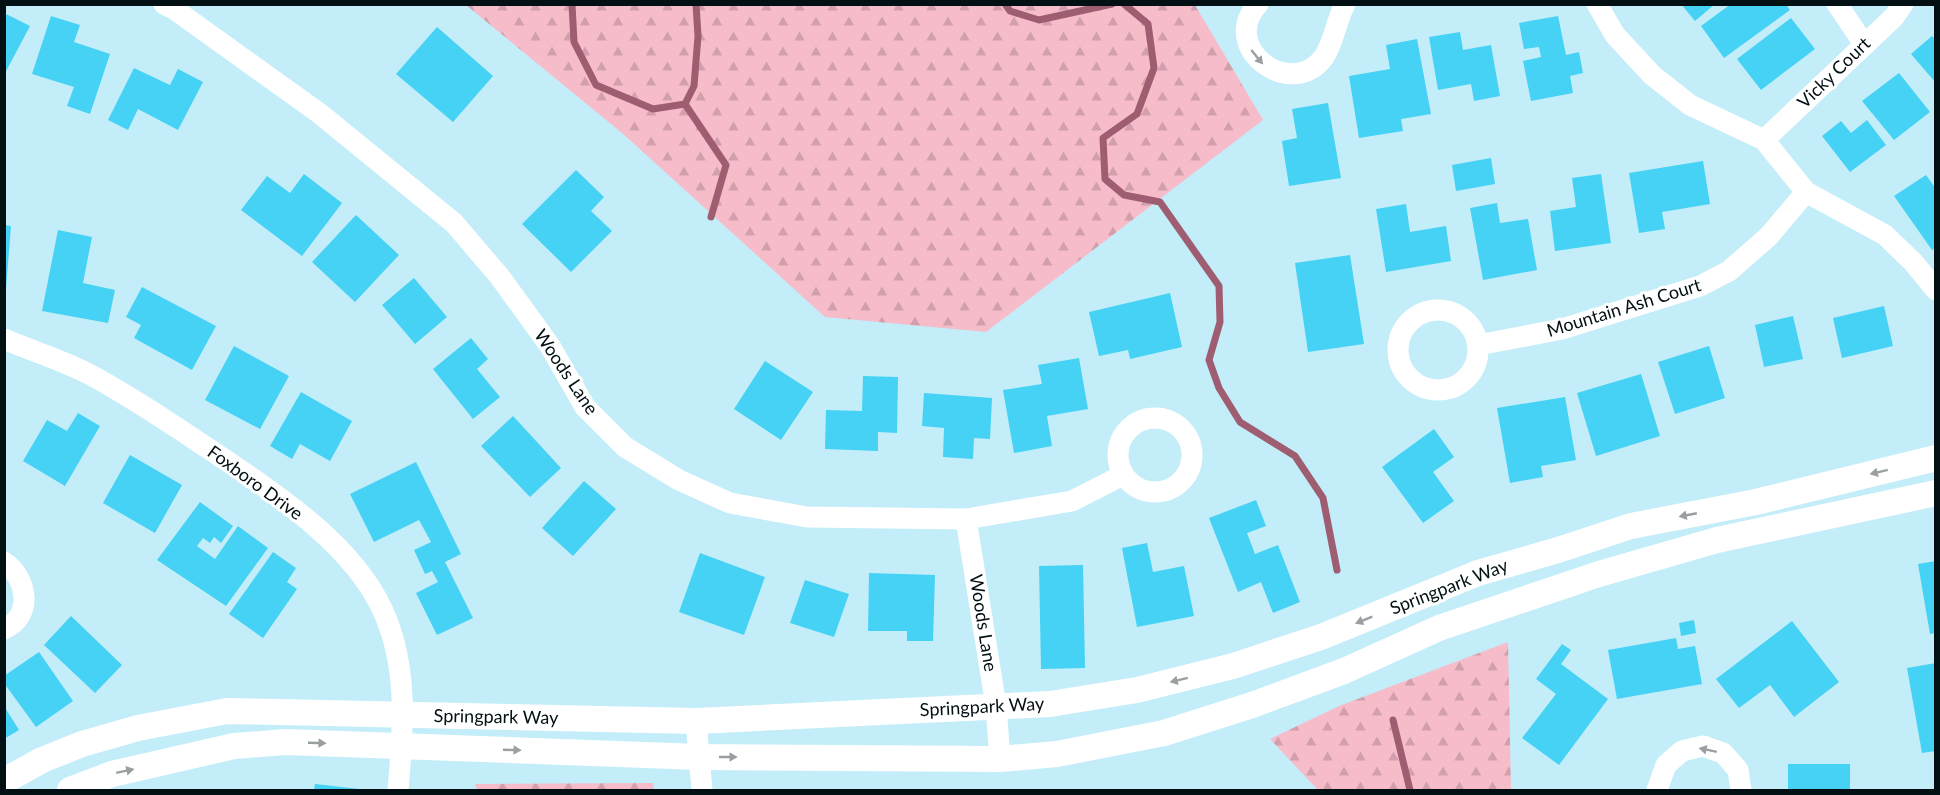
<svg xmlns="http://www.w3.org/2000/svg" width="1940" height="795" font-family="Lato,sans-serif">
<style>
.forest{fill:url(#forest-firs)}
.lines{fill:none;stroke-linecap:round;stroke-linejoin:round}
.stream{stroke:#9e5d70;stroke-width:7}
.building{fill:#46d2f4}
.minor{stroke:#fff;stroke-width:21}
.tertiary{stroke:#fff;stroke-width:26}
.oneway{fill:#9a9fa1}
.labels{text-anchor:middle;stroke-width:6;stroke-linejoin:round;paint-order:stroke}
.street-label{font-size:18px;fill:#020f13;stroke:#fff}
</style>
<defs>
<pattern id="forest-firs" width="22" height="20" patternUnits="userSpaceOnUse" patternTransform="scale(1.5)"><rect width="22" height="20" fill="#f7bcc9"/><path d="M5 1l3.5 6h-7zM16 11l3.5 6h-7z" fill="#d2a0ac"/></pattern>
</defs>
<rect width="100%" height="100%" fill="#c3edf9"/>
<!-- forest -->
<g class="forest">
<polygon points="466,5 1195,5 1263,120 986,332 825,317 622,133"/>
<polygon points="1508,642 1511,790 1318,790 1270,739 1339,706"/>
<polygon points="653,783 654,790 477,790 475,784"/>
</g>
<g class="lines">
<!-- stream -->
<g class="stream">
<polyline points="572,4 574,42 596,85 653,109 685,104 694,86 698,36 696,4"/>
<polyline points="1005,4 1010,11 1039,20 1112,4"/>
<polyline points="1124,4 1148,24 1154,68 1137,114 1103,138 1105,179 1124,195 1160,202 1219,286 1220,322 1209,360 1219,388 1240,422 1295,456 1323,498 1337,570"/>
<polyline points="685,104 726,165 711,217"/>
<polyline points="1393,720 1410,790"/>
</g>
</g>
<!-- building -->
<g class="building">
<polygon points="1681,4 1715,4 1695,21"/>
<polygon points="1731,4 1786,4 1790,10 1724,58 1701,26"/>
<polygon points="4,13 30,26 4,75"/>
<polygon points="51,16 80,25 74,42 110,54 90,114 67,106 74,87 32,74"/>
<polygon points="1558,16 1566,55 1579,52 1583,73 1570,76 1573,93 1531,101 1523,61 1541,57 1539,47 1524,49 1519,23"/>
<polygon points="1791,18 1815,49 1761,90 1737,59"/>
<polygon points="437,27 493,76 453,122 396,74"/>
<polygon points="1460,32 1463,50 1491,45 1500,96 1474,101 1471,84 1438,90 1429,37"/>
<polygon points="1932,36 1936,40 1936,83 1911,54"/>
<polygon points="1417,39 1431,114 1401,119 1403,131 1359,138 1349,76 1390,69 1386,45"/>
<polygon points="134,68 170,85 178,69 203,82 178,130 138,109 128,130 108,120"/>
<polygon points="1899,73 1930,112 1894,140 1862,101"/>
<polygon points="1328,103 1341,178 1289,186 1282,141 1297,138 1292,109"/>
<polygon points="1867,120 1886,145 1850,172 1822,136 1841,121 1851,133"/>
<polygon points="1491,158 1495,184 1456,191 1452,165"/>
<polygon points="1703,161 1710,204 1662,212 1665,229 1639,233 1629,173"/>
<polygon points="576,170 604,197 591,211 612,231 571,272 522,224"/>
<polygon points="304,174 342,203 302,256 241,210 267,176 290,193"/>
<polygon points="1601,174 1611,243 1555,251 1550,211 1576,207 1572,178"/>
<polygon points="1926,175 1936,189 1936,248 1932,250 1894,196"/>
<polygon points="1497,203 1500,223 1528,219 1537,270 1483,280 1470,208"/>
<polygon points="1406,204 1410,232 1446,226 1451,261 1386,272 1376,209"/>
<polygon points="356,215 399,255 355,302 312,262"/>
<polygon points="4,225 11,226 6,289 4,289"/>
<polygon points="58,230 92,237 83,283 115,290 108,323 42,311"/>
<polygon points="1350,255 1364,344 1308,352 1295,263"/>
<polygon points="414,278 447,317 415,344 382,305"/>
<polygon points="142,287 216,326 192,370 134,338 141,325 126,317"/>
<polygon points="1170,293 1182,347 1130,359 1128,350 1099,356 1089,312"/>
<polygon points="1884,306 1893,346 1842,358 1833,318"/>
<polygon points="1793,316 1803,359 1764,367 1755,325"/>
<polygon points="471,338 488,359 477,369 500,397 473,419 433,369"/>
<polygon points="234,346 289,376 260,429 205,400"/>
<polygon points="1709,346 1725,398 1675,414 1658,362"/>
<polygon points="1079,358 1088,409 1047,416 1052,446 1014,453 1003,390 1042,384 1038,365"/>
<polygon points="765,361 813,392 781,440 734,409"/>
<polygon points="1641,374 1660,436 1596,456 1577,393"/>
<polygon points="863,376 898,377 897,433 878,432 878,451 825,449 826,410 862,411"/>
<polygon points="301,392 352,421 330,461 300,444 292,459 270,446"/>
<polygon points="924,393 992,398 990,439 974,438 973,459 943,457 944,428 922,426"/>
<polygon points="1565,397 1576,460 1541,466 1543,477 1510,483 1497,408"/>
<polygon points="78,413 100,426 65,486 23,461 47,420 67,431"/>
<polygon points="513,416 561,468 530,497 481,446"/>
<polygon points="1434,429 1454,457 1433,472 1454,501 1423,523 1382,467"/>
<polygon points="130,455 182,485 155,533 103,503"/>
<polygon points="416,462 461,554 445,562 473,618 437,635 416,593 438,582 432,571 425,574 414,550 431,542 419,520 374,542 350,494"/>
<polygon points="584,481 616,509 573,556 542,528"/>
<polygon points="1256,500 1266,526 1247,533 1255,554 1278,545 1300,602 1273,613 1261,582 1238,592 1209,518"/>
<polygon points="200,502 233,526 221,543 214,537 210,543 203,538 197,546 215,559 238,526 268,548 226,606 157,560"/>
<polygon points="1147,543 1153,572 1184,566 1194,616 1137,627 1122,548"/>
<polygon points="273,552 296,568 287,582 297,589 263,638 229,614"/>
<polygon points="700,553 765,577 744,635 679,612"/>
<polygon points="1936,561 1936,633 1930,634 1918,564"/>
<polygon points="1083,565 1085,668 1041,669 1039,566"/>
<polygon points="869,573 935,575 933,641 907,641 907,631 868,631"/>
<polygon points="805,580 849,594 834,637 790,623"/>
<polygon points="71,616 122,665 95,693 44,645"/>
<polygon points="1694,620 1696,633 1681,636 1679,623"/>
<polygon points="1792,621 1839,682 1794,717 1770,685 1739,708 1716,679"/>
<polygon points="1676,638 1678,649 1695,646 1702,684 1617,699 1608,650"/>
<polygon points="1562,644 1571,650 1561,664 1608,699 1559,765 1522,738 1556,694 1536,679"/>
<polygon points="39,652 73,701 36,727 4,683 4,676"/>
<polygon points="1936,663 1936,751 1922,753 1907,668"/>
<polygon points="4,706 19,730 4,739"/>
<rect x="1788" y="764" width="62" height="26"/>
<polygon points="315,784 359,789 359,790 314,790"/>
</g>
<g class="lines">
<!-- minor -->
<g class="minor">
<polyline points="164,4 174,9 319,113 454,223 500,277 550,346 585,407 625,447 679,480 730,503 807,517 966,519 1072,501 1123,475"/>
<path d="M1258,4C1218,47 1291,102 1324,57C1334,42 1336,21 1345,4"/>
<polyline points="1597,4 1615,35 1652,75 1690,105 1764,140 1806,192 1885,235 1913,262 1936,290"/>
<polyline points="1837,4 1864,44"/>
<polyline points="1764,140 1894,17 1903,4"/>
<circle cx="1438" cy="350" r="40"/>
<path d="M4,339C32,351 62,360 89,374C130,396 170,423 209,449C270,490 352,542 383,611C409,668 403,730 398,790"/>
<polyline points="1478,345 1562,329 1700,286 1729,271 1769,236 1806,192"/>
<circle cx="1155" cy="455" r="37"/>
<polyline points="966,519 996,706 1000,759"/>
<path d="M4,562C27,577 34,616 4,629"/>
<polyline points="696,721 702,790"/>
<polyline points="1657,790 1666,765 1682,751 1703,746 1723,753 1738,770 1741,790"/>
</g>
<!-- tertiary -->
<g class="tertiary">
<polyline points="4,781 42,760 82,744 138,728 227,711 696,721 1050,704 1137,690 1233,666 1321,637 1478,573 1558,550 1631,526 1756,502 1936,458"/>
<polyline points="70,790 112,774 234,746 286,742 700,757 1000,759 1057,754 1164,733 1252,705 1344,671 1439,628 1599,574 1717,540 1936,493"/>
</g>
</g>
<!-- one-way arrows -->
<defs><path id="oneway-solid" d="M-6-.8H1V-3.2L6.5 0L1 3.2V.8H-6Z" transform="scale(1.5)"/></defs>
<g class="oneway">
<use href="#oneway-solid" transform="translate(1257 57) rotate(51)"/>
<use href="#oneway-solid" transform="translate(1879 472) rotate(166)"/>
<use href="#oneway-solid" transform="translate(1688 515) rotate(169)"/>
<use href="#oneway-solid" transform="translate(1364 620) rotate(158)"/>
<use href="#oneway-solid" transform="translate(1179 680) rotate(166)"/>
<use href="#oneway-solid" transform="translate(317 743) rotate(2)"/>
<use href="#oneway-solid" transform="translate(512 750) rotate(2)"/>
<use href="#oneway-solid" transform="translate(1708 750) rotate(-168)"/>
<use href="#oneway-solid" transform="translate(728 757)"/>
<use href="#oneway-solid" transform="translate(125 771) rotate(-12)"/>
</g>
<g class="labels">
<!-- street labels -->
<g class="street-label">
<text transform="translate(1834 73) rotate(-44)" y="6">Vicky Court</text>
<text transform="translate(1624 308) rotate(-17)" y="6">Mountain Ash Court</text>
<text transform="translate(566 372) rotate(56)" y="6">Woods Lane</text>
<text transform="translate(255 483) rotate(36)" y="6">Foxboro Drive</text>
<text transform="translate(1449 587) rotate(-21)" y="6">Springpark Way</text>
<text transform="translate(983 623) rotate(81)" y="6">Woods Lane</text>
<text transform="translate(982 707) rotate(-3)" y="6">Springpark Way</text>
<text transform="translate(496 717) rotate(1)" y="6">Springpark Way</text>
</g>
</g>
<!-- border -->
<rect width="1940" height="795" fill="none" stroke="#020f13" stroke-width="12"/>
</svg>
